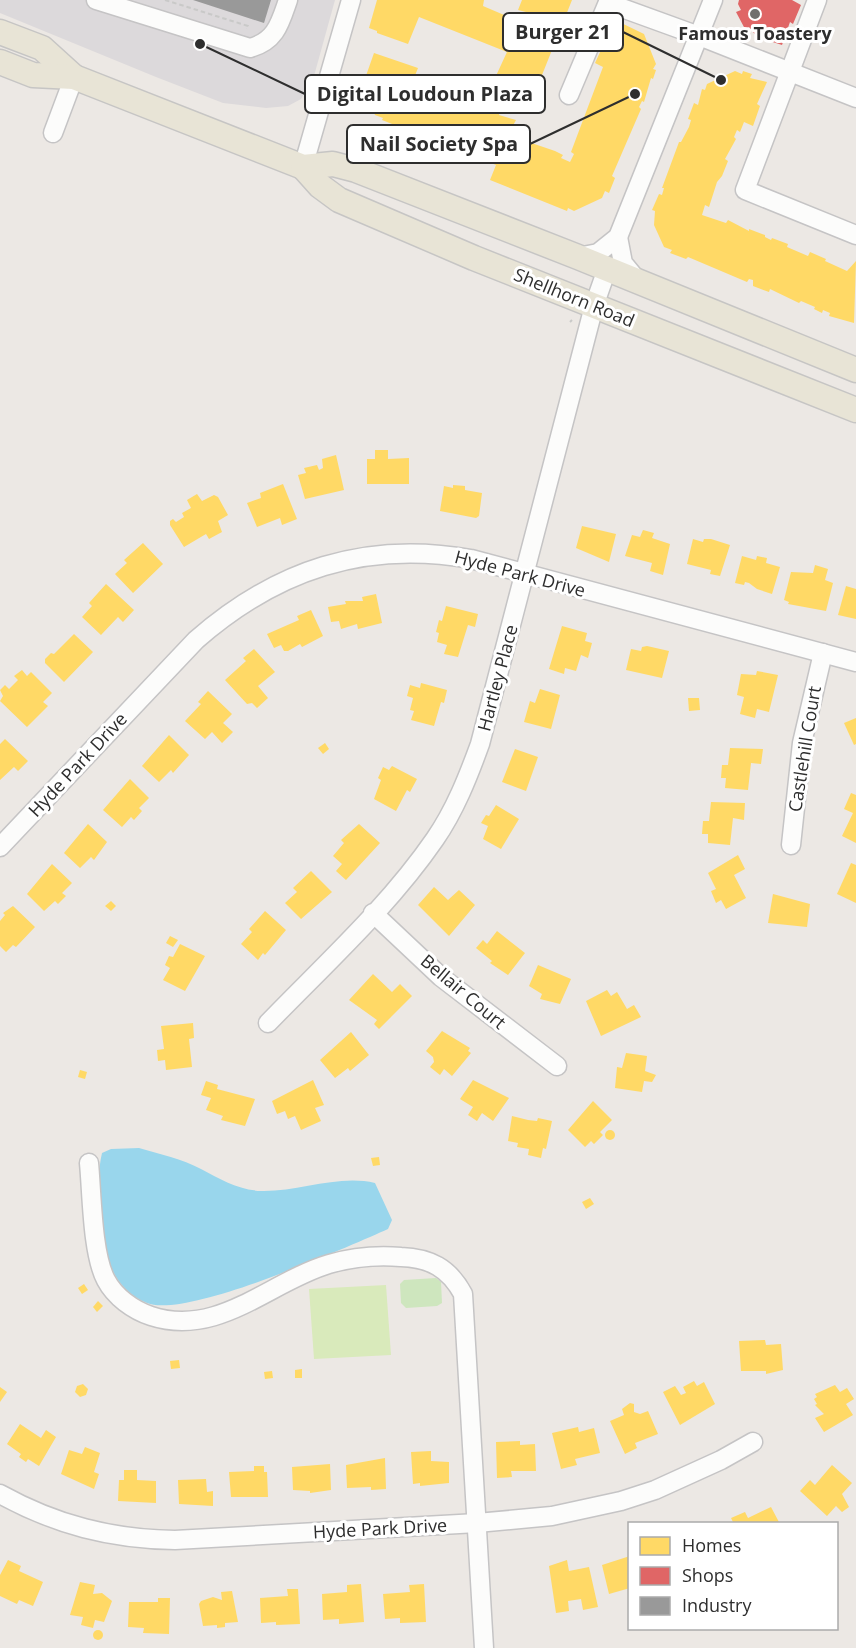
<svg xmlns="http://www.w3.org/2000/svg" width="856" height="1648" font-family="'Open Sans',sans-serif">
<style>
.industrial{fill:#dcd9db}
.green{fill:#cee6be}
.pitch{fill:#d9eabb}
.water{fill:#99d6ec}
.homes{fill:#ffd966}
.shops{fill:#e06666}
.industry{fill:#999}
.lines{fill:none;stroke-linecap:round;stroke-linejoin:round}
.minor-casing{stroke:#c5c4c5;stroke-width:21}
.major-casing{stroke:#c6c5c4;stroke-width:27}
.path{stroke:#c9c9c8;stroke-width:2;stroke-dasharray:4.5 3;stroke-linecap:butt}
.minor{stroke:#fcfcfb;stroke-width:18}
.major{stroke:#e8e4d6;stroke-width:24}
.poi-dot{fill:#706f6e;stroke:#fff;stroke-width:2}
.labels{text-anchor:middle;stroke-width:6;stroke-linejoin:round;paint-order:stroke}
.poi-label{font-size:18px;font-weight:bold;fill:#2e2e2e;stroke:#fff}
.street-label{font-size:18px;fill:#2e2e2e;stroke:#fff}
.leader{fill:none;stroke:#2e2e2e;stroke-width:2}
.callout-dot{fill:#2e2e2e;stroke:#fff;stroke-width:2}
.callout{fill:#fff;stroke:#2e2e2e;stroke-width:2}
.callout-label{font-size:20px;text-anchor:middle;font-weight:bold;fill:#2e2e2e}
</style>
<rect width="100%" height="100%" fill="#ece8e4"/>
<!-- industrial -->
<polygon class="industrial" points="0,0 335,0 314,76 301,99 288,106 266,108 223,103 156,77 0,13"/>
<!-- green -->
<polygon class="green" points="436,1278 441,1282 442,1303 437,1306 406,1308 401,1303 400,1284 404,1280"/>
<!-- pitch -->
<polygon class="pitch" points="386,1285 391,1355 314,1359 309,1289"/>
<!-- water -->
<path class="water" d="M139,1148C160,1154 182,1159 201,1169C220,1179 238,1190 261,1191C298,1192 339,1174 375,1183L392,1220L388,1229C345,1248 186,1319 147,1303C115,1290 105,1260 103,1230C101,1205 96,1177 102,1153L111,1149Z"/>
<!-- homes -->
<g class="homes">
<polygon points="377,0 484,0 483,6 523,23 526,12 518,10 522,0 572,0 534,95 495,78 507,52 419,17 408,44 377,33 377,31 369,28"/>
<polygon points="611,18 644,34 656,64 653,69 656,70 653,79 651,78 644,102 642,101 639,107 641,109 612,176 615,178 609,193 605,191 602,198 574,211 568,208 567,211 490,180 496,165 382,120 383,118 375,115 372,109 366,112 357,94 364,91 362,87 374,53 418,68 414,78 439,91 445,94 447,91 467,102 483,108 484,106 500,112 499,115 516,120 508,135 555,151 563,155 561,158 570,162 574,154 571,152 603,67 595,63 614,22 609,20"/>
<polygon points="735,71 742,74 743,71 752,74 750,78 767,82 757,104 760,106 753,126 744,122 740,132 737,130 734,137 736,139 725,159 728,161 722,176 717,182 709,207 705,205 702,215 726,223 728,220 749,231 749,229 765,235 765,237 771,240 772,238 788,244 787,247 808,256 810,252 826,259 825,261 847,271 856,261 854,323 829,316 830,313 823,310 822,313 814,309 815,307 801,301 799,303 770,289 769,292 753,286 753,280 749,279 747,282 688,257 686,259 670,253 672,250 664,247 654,225 655,211 652,210 659,194 662,195 664,188 662,188 679,142 681,142 689,127 691,120 688,119 694,103 698,105 702,89 705,90 707,84"/>
<polygon points="375,450 388,450 388,459 409,458 409,484 367,484 367,459 375,459"/>
<polygon points="336,455 344,490 305,499 298,475 306,473 304,468 317,465 319,470 323,468 322,459"/>
<polygon points="283,484 297,519 282,525 280,518 257,527 247,503 261,498 260,493"/>
<polygon points="453,485 465,486 465,490 482,493 479,516 476,518 440,511 444,486 453,488"/>
<polygon points="197,494 202,501 214,495 218,497 228,515 218,521 222,532 209,539 206,534 184,547 170,525 170,521 173,519 176,522 184,517 182,513 191,508 187,500"/>
<polygon points="582,526 616,534 609,562 576,548"/>
<polygon points="643,530 654,533 652,538 670,544 663,575 650,571 652,563 625,556 632,535 640,537"/>
<polygon points="693,539 703,542 704,539 711,539 730,545 720,576 710,574 711,570 687,564"/>
<polygon points="143,543 163,564 133,593 115,574 127,563 124,560"/>
<polygon points="742,556 756,560 757,556 767,558 766,563 780,567 772,594 757,589 749,583 745,582 744,585 735,583"/>
<polygon points="815,565 828,569 825,580 833,583 826,611 788,604 789,602 784,600 791,572 813,573"/>
<polygon points="106,584 134,610 123,622 118,617 101,635 82,617 92,606 89,603"/>
<polygon points="846,586 856,589 856,619 838,615"/>
<polygon points="376,594 382,623 358,629 357,624 341,629 339,621 331,622 328,607 346,604 345,601 363,601 362,597"/>
<polygon points="446,606 478,614 475,627 468,625 458,657 444,654 447,645 437,642 439,633 436,632 439,620 442,621"/>
<polygon points="311,610 323,636 302,647 300,644 288,651 284,651 281,645 274,648 267,634 299,620 297,616"/>
<polygon points="562,626 587,633 585,641 592,643 588,658 581,655 576,671 565,668 564,674 549,669"/>
<polygon points="74,634 93,652 64,682 45,663 45,659 51,653 54,654"/>
<polygon points="647,646 669,651 662,678 626,670 631,649 641,651 642,647"/>
<polygon points="254,649 275,672 258,686 268,698 257,708 252,703 247,704 225,680 246,661 243,658"/>
<polygon points="22,670 27,676 31,672 52,693 43,702 48,706 27,727 0,701 3,696 0,690 5,685 9,689 18,680 14,676"/>
<polygon points="757,671 778,675 769,712 757,709 755,718 740,714 744,697 737,695 741,674 756,675"/>
<polygon points="421,683 447,690 444,703 441,702 434,726 411,720 414,711 410,710 413,698 407,696 410,685 420,688"/>
<polygon points="540,689 560,695 551,729 524,722 530,701 535,703"/>
<polygon points="208,691 232,714 223,723 233,732 222,743 212,732 205,739 185,721 201,704 198,702"/>
<polygon points="688,698 699,698 700,710 689,711"/>
<polygon points="856,718 856,744 854,745 844,723"/>
<polygon points="169,735 189,755 173,773 171,770 159,782 142,766"/>
<polygon points="5,739 28,761 18,771 14,767 0,780 0,744"/>
<polygon points="325,743 329,749 323,754 318,748"/>
<polygon points="730,748 763,749 761,764 751,763 748,790 725,788 726,778 721,778 722,765 728,765"/>
<polygon points="515,749 538,757 526,791 502,782"/>
<polygon points="392,766 417,779 410,792 407,790 396,811 374,799 381,780 378,778 383,767 389,770"/>
<polygon points="130,779 149,798 139,808 142,811 134,820 131,817 122,827 103,810"/>
<polygon points="851,793 856,795 856,843 842,836 853,813 844,809"/>
<polygon points="711,802 745,803 744,820 733,818 730,845 708,843 708,834 702,834 703,821 709,821"/>
<polygon points="496,805 519,819 501,849 483,839 488,826 481,823 486,815 489,816"/>
<polygon points="88,824 107,842 94,860 91,857 80,868 64,853"/>
<polygon points="359,824 380,843 346,880 336,871 342,864 333,856 344,843 341,840"/>
<polygon points="738,855 745,869 734,875 746,898 726,909 721,900 716,903 711,891 716,889 708,873"/>
<polygon points="851,863 856,865 856,903 837,894"/>
<polygon points="52,864 72,883 62,893 66,896 58,904 55,901 44,911 27,894"/>
<polygon points="311,871 332,892 301,919 285,903 297,892 293,888"/>
<polygon points="434,887 448,900 459,890 475,905 449,936 418,905"/>
<polygon points="773,894 810,904 807,927 768,923"/>
<polygon points="111,901 116,906 111,911 105,906"/>
<polygon points="13,906 35,927 16,947 13,945 6,952 0,946 0,921 5,915 3,913"/>
<polygon points="265,911 286,930 265,955 263,953 258,960 241,944 252,932 249,929"/>
<polygon points="497,931 525,953 508,975 490,963 492,961 476,948 483,940 487,944"/>
<polygon points="170,936 178,940 173,947 166,943"/>
<polygon points="180,944 205,956 185,991 163,980 170,968 165,965 169,956 173,957"/>
<polygon points="538,965 571,979 560,1004 540,999 542,994 529,986"/>
<polygon points="373,974 392,992 400,984 412,996 379,1029 374,1024 377,1020 349,1000"/>
<polygon points="607,990 611,996 617,992 627,1009 634,1005 641,1017 601,1036 586,1001"/>
<polygon points="193,1023 194,1038 189,1039 192,1067 166,1070 165,1060 158,1061 157,1050 164,1049 161,1026"/>
<polygon points="442,1031 470,1048 468,1051 471,1053 452,1076 444,1069 440,1075 430,1067 434,1062 433,1057 426,1051"/>
<polygon points="351,1032 369,1055 350,1071 348,1068 335,1078 320,1060"/>
<polygon points="626,1053 647,1056 645,1071 656,1075 652,1082 644,1081 642,1092 615,1088 617,1067 622,1068"/>
<polygon points="80,1070 87,1072 85,1079 78,1077"/>
<polygon points="313,1080 324,1105 315,1108 321,1121 301,1130 295,1116 288,1119 285,1111 277,1114 272,1101"/>
<polygon points="473,1080 509,1098 493,1121 482,1113 477,1121 468,1115 473,1107 460,1099"/>
<polygon points="206,1081 218,1085 217,1089 255,1099 245,1126 221,1120 223,1116 206,1110 211,1098 201,1095"/>
<polygon points="593,1101 612,1120 600,1132 603,1135 594,1144 591,1141 585,1147 568,1130"/>
<polygon points="512,1116 528,1120 537,1121 538,1118 552,1121 546,1149 543,1148 541,1158 528,1155 529,1149 517,1147 518,1143 508,1141"/>
<circle cx="610" cy="1135" r="5"/>
<polygon points="379,1157 380,1165 373,1166 371,1158"/>
<polygon points="590,1198 594,1204 586,1209 582,1202"/>
<polygon points="84,1284 88,1290 82,1294 78,1288"/>
<polygon points="98,1301 103,1306 97,1312 93,1307"/>
<polygon points="765,1340 766,1345 781,1344 783,1370 766,1374 766,1371 741,1371 739,1341"/>
<polygon points="179,1360 180,1368 171,1369 170,1361"/>
<polygon points="302,1369 302,1378 295,1378 295,1370"/>
<polygon points="272,1371 273,1378 265,1379 264,1372"/>
<polygon points="694,1381 697,1386 704,1382 715,1404 680,1425 663,1392 675,1386 681,1395 686,1393 683,1387"/>
<polygon points="83,1384 88,1389 86,1395 80,1397 75,1392 77,1386"/>
<polygon points="835,1385 840,1392 847,1388 854,1399 846,1404 853,1415 824,1432 815,1418 824,1414 815,1405 817,1404 814,1399 817,1397 815,1394"/>
<polygon points="0,1387 7,1392 0,1402"/>
<polygon points="630,1403 634,1404 634,1412 640,1414 648,1411 658,1434 635,1443 637,1448 625,1454 610,1421 624,1415 622,1409"/>
<polygon points="20,1424 41,1438 46,1430 56,1437 39,1466 28,1459 26,1462 19,1457 21,1454 7,1444"/>
<polygon points="578,1427 579,1432 594,1428 600,1453 575,1459 577,1465 561,1469 552,1433"/>
<polygon points="520,1441 520,1445 535,1444 536,1471 511,1471 512,1477 497,1478 496,1442"/>
<polygon points="85,1447 100,1453 94,1472 99,1474 94,1489 61,1474 69,1450 82,1454"/>
<polygon points="431,1451 431,1461 449,1462 449,1483 420,1486 420,1483 413,1484 411,1452"/>
<polygon points="385,1458 386,1489 371,1490 371,1487 347,1488 346,1465"/>
<polygon points="330,1464 331,1490 310,1493 310,1491 293,1490 292,1467"/>
<polygon points="832,1465 852,1483 842,1494 849,1507 842,1512 836,1506 827,1516 800,1491 810,1480 815,1485"/>
<polygon points="254,1466 264,1466 264,1472 267,1472 268,1497 231,1497 229,1472 254,1471"/>
<polygon points="124,1470 137,1470 137,1480 156,1481 156,1503 118,1501 119,1480 124,1480"/>
<polygon points="206,1479 207,1492 213,1491 213,1506 179,1504 178,1480"/>
<polygon points="771,1507 780,1524 734,1524 731,1518 745,1512 748,1518"/>
<polygon points="630,1556 630,1588 609,1594 602,1565"/>
<polygon points="8,1560 21,1566 19,1571 43,1582 33,1606 19,1600 17,1604 0,1596 0,1575"/>
<polygon points="567,1560 569,1571 589,1567 598,1607 583,1610 581,1599 568,1601 569,1611 556,1613 549,1566"/>
<polygon points="80,1582 95,1585 93,1594 102,1593 112,1601 104,1622 95,1620 93,1628 81,1625 83,1617 70,1615"/>
<polygon points="361,1584 364,1622 339,1624 339,1619 323,1620 322,1594 347,1592 347,1585"/>
<polygon points="424,1584 426,1622 400,1623 400,1618 385,1619 383,1594 410,1592 409,1585"/>
<polygon points="287,1589 298,1589 300,1624 276,1625 276,1622 261,1623 260,1598 288,1596"/>
<polygon points="232,1591 238,1622 225,1623 225,1627 217,1628 217,1625 203,1626 199,1604 201,1601 213,1597 222,1600 221,1592"/>
<polygon points="158,1598 170,1598 169,1634 143,1633 144,1628 128,1627 129,1602 158,1602"/>
<circle cx="98" cy="1635" r="5"/>
</g>
<!-- shops -->
<polygon class="shops" points="739,0 792,0 801,5 793,24 790,22 782,45 757,37 749,27 745,29 736,12 741,10 738,4"/>
<!-- industry -->
<polygon class="industry" points="193,0 271,0 264,23"/>
<g class="lines">
<!-- minor casing -->
<g class="minor-casing">
<g id="minor">
<path d="M96,0L250,48C276,41 280,23 288,0"/>
<polyline points="817,0 745,190 856,235"/>
<polyline points="608,3 699,36 856,98"/>
<polyline points="569,95 609,0"/>
<polyline points="53,133 74,77"/>
<polyline points="303,167 351,0"/>
<polyline points="618,237 623,263 637,280"/>
<polyline points="578,257 598,253 618,237 713,0"/>
<polyline points="791,845 802,743 823,653"/>
<path d="M0,847L196,640C276,570 365,540 471,559L856,662"/>
<polyline points="373,913 441,977 557,1066"/>
<path d="M268,1023C325,964 389,906 435,839C455,810 468,777 480,744L594,306L607,269"/>
<path d="M89,1163C92,1194 92,1254 106,1280C115,1297 133,1310 151,1316C218,1338 269,1282 329,1264C353,1257 377,1255 401,1257C430,1258 449,1268 463,1294L484,1648"/>
<path d="M0,1494C56,1525 111,1539 175,1540L477,1523L552,1516L621,1501L655,1490L721,1460L753,1442"/>
</g>
</g>
<!-- major casing -->
<g class="major-casing">
<g id="major">
<polyline points="0,32 42,48 74,77"/>
<polyline points="0,62 33,75 74,77 303,167 333,164 356,170 578,257 856,370"/>
<polyline points="303,167 320,186 339,200 474,258 856,410"/>
</g>
</g>
<!-- path -->
<g class="path">
<polyline points="165,0 248,26 247,29"/>
<polyline points="570,322 572,320"/>
</g>
<!-- minor -->
<use href="#minor" class="minor"/>
<!-- major -->
<use href="#major" class="major"/>
</g>
<!-- markers -->
<circle class="poi-dot" cx="755" cy="14" r="6"/>
<g class="labels">
<!-- poi labels -->
<g class="poi-label">
<text x="755" y="40">Famous Toastery</text>
</g>
<!-- street labels -->
<g class="street-label">
<text transform="translate(574 298) rotate(22)" y="6">Shellhorn Road</text>
<text transform="translate(520 574) rotate(15)" y="6">Hyde Park Drive</text>
<text transform="translate(498 678) rotate(-75)" y="6">Hartley Place</text>
<text transform="translate(805 749) rotate(-81)" y="6">Castlehill Court</text>
<text transform="translate(78 765) rotate(-47)" y="6">Hyde Park Drive</text>
<text transform="translate(463 992) rotate(40)" y="6">Bellair Court</text>
<text transform="translate(380 1529) rotate(-3)" y="6">Hyde Park Drive</text>
</g>
</g>
<!-- callouts -->
<path class="leader" d="M721 80L623 32M200 44L305 94M635 94L530 144"/>
<g class="callout-dot">
<circle cx="721" cy="80" r="6"/>
<circle cx="200" cy="44" r="6"/>
<circle cx="635" cy="94" r="6"/>
</g>
<g class="callout">
<rect x="503" y="13" width="120" height="38" rx="6"/>
<rect x="305" y="75" width="240" height="38" rx="6"/>
<rect x="347" y="125" width="183" height="38" rx="6"/>
</g>
<g class="callout-label">
<text x="563" y="39">Burger 21</text>
<text x="425" y="101">Digital Loudoun Plaza</text>
<text x="439" y="151">Nail Society Spa</text>
</g>
<!-- legend -->
<rect x="628" y="1522" width="210" height="108" fill="#ffffff" stroke="#ababab" stroke-width="1.5"/>
<rect x="640" y="1537" width="30" height="18" fill="#ffd966" stroke="#ababab" stroke-width="1.5"/>
<text x="682" y="1552" font-size="18" fill="#2e2e2e">Homes</text>
<rect x="640" y="1567" width="30" height="18" fill="#e06666" stroke="#ababab" stroke-width="1.5"/>
<text x="682" y="1582" font-size="18" fill="#2e2e2e">Shops</text>
<rect x="640" y="1597" width="30" height="18" fill="#999999" stroke="#ababab" stroke-width="1.5"/>
<text x="682" y="1612" font-size="18" fill="#2e2e2e">Industry</text>
</svg>
